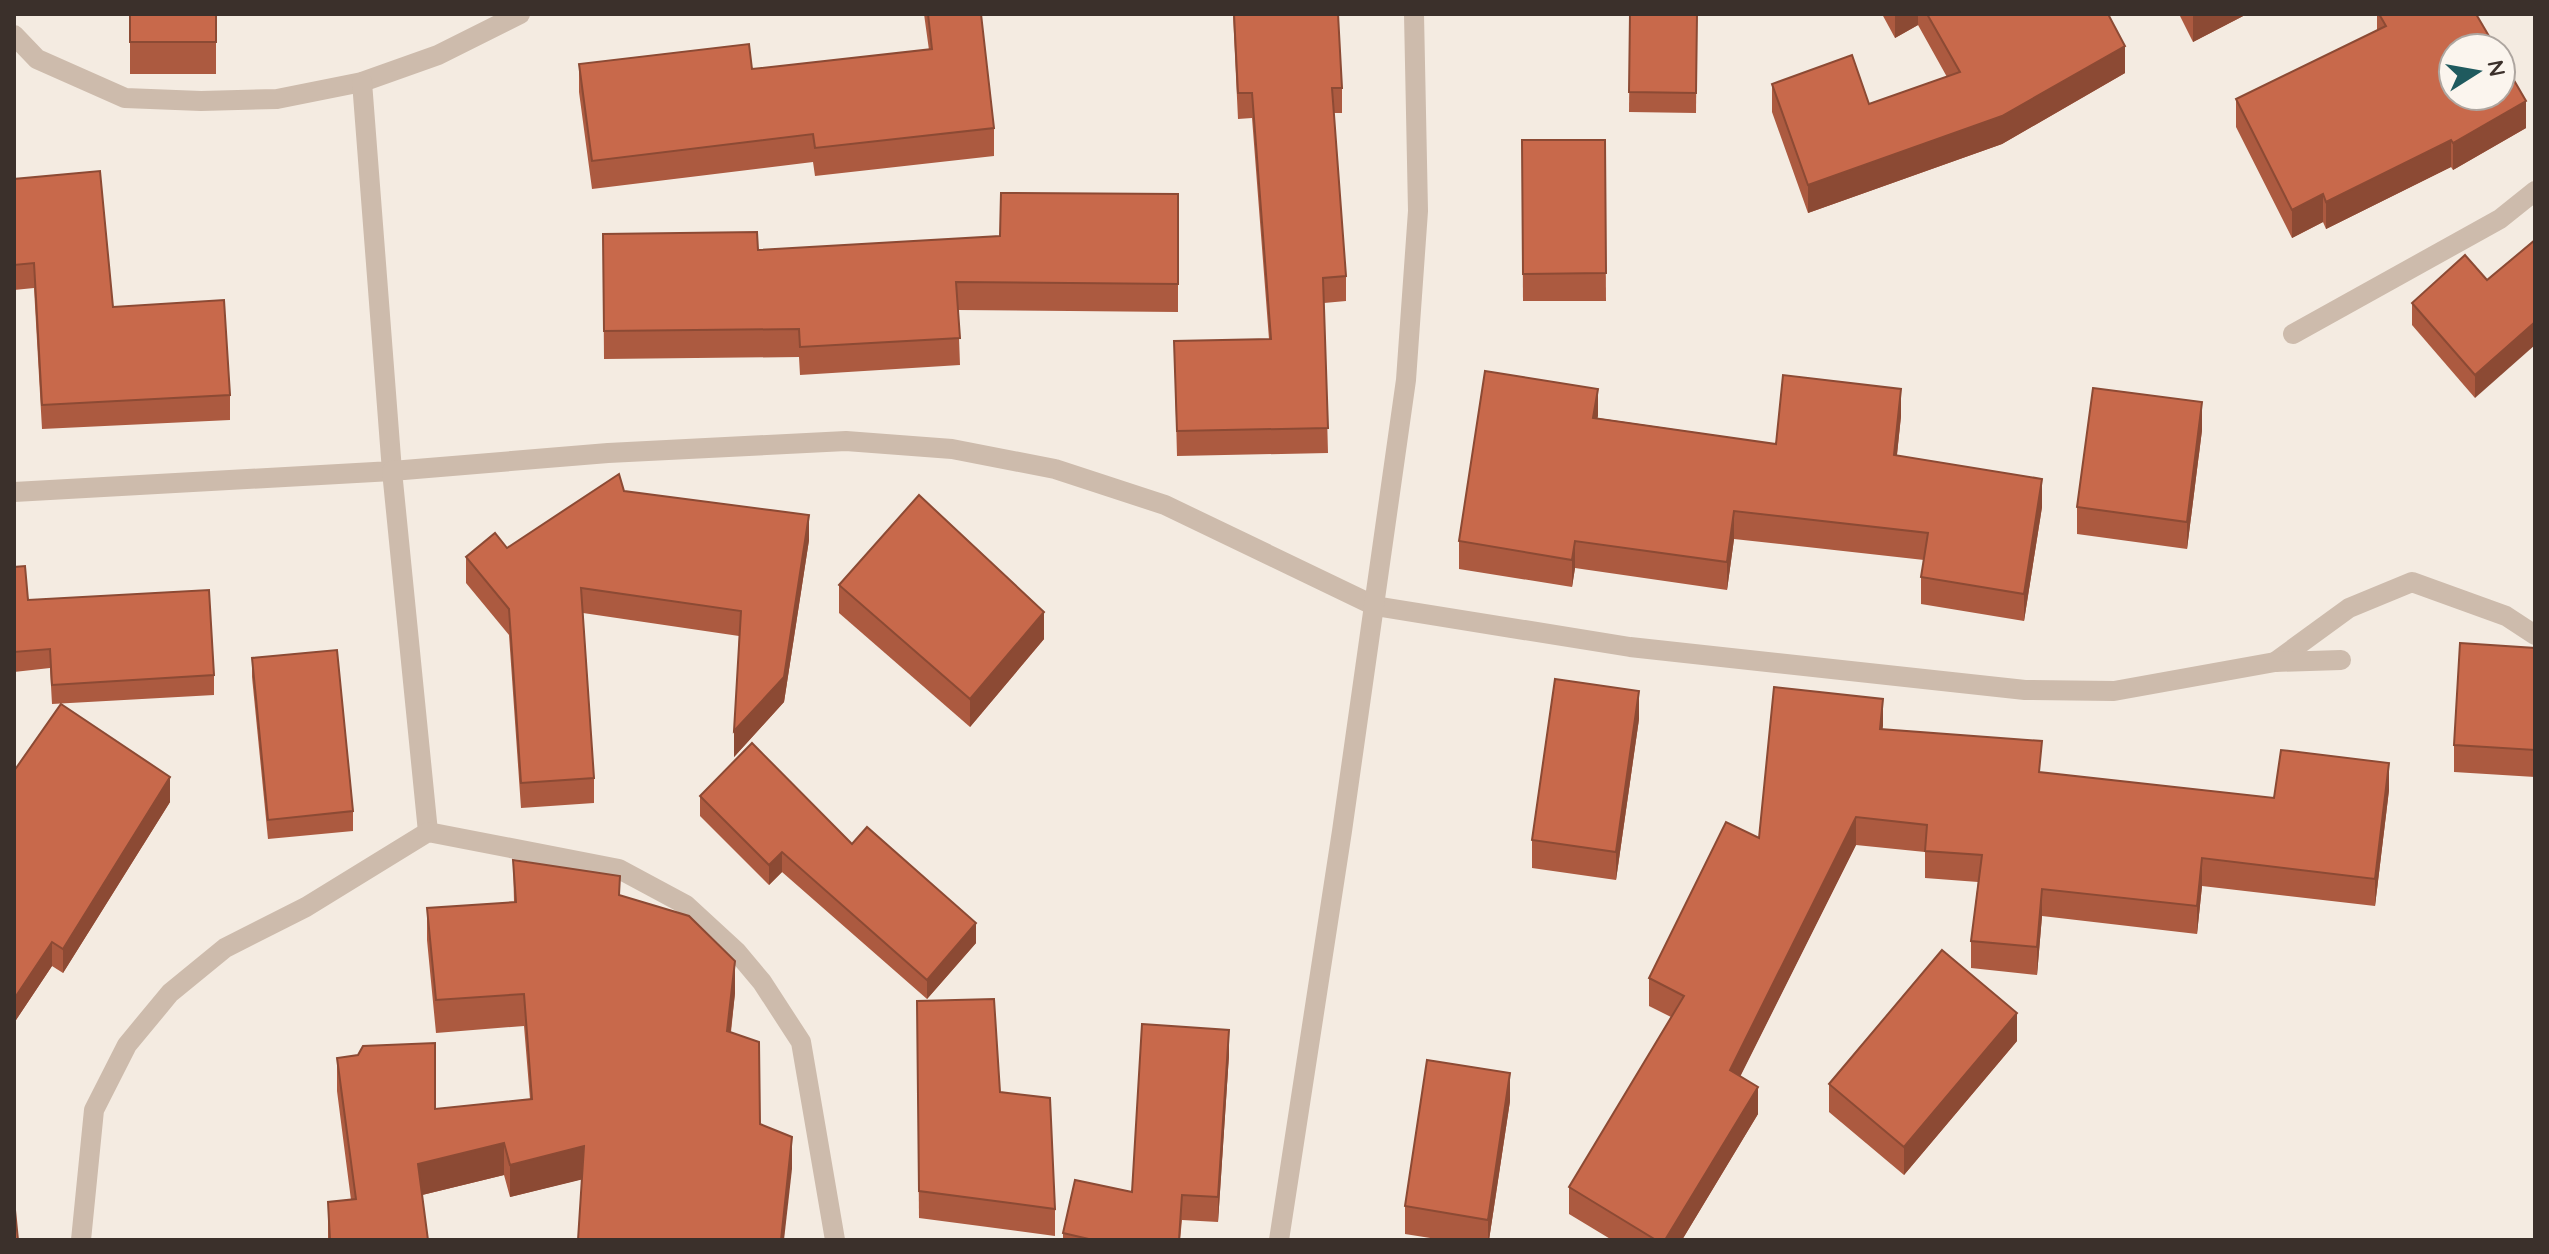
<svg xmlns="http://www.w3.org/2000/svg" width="2549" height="1254" font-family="Quicksand,sans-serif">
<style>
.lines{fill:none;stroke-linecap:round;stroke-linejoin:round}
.street{stroke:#cdbbac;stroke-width:20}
.wall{fill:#ac5a40}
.shaded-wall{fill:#8c4a34}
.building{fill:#c8694b;stroke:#8c4a34;stroke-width:2}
</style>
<rect width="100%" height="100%" fill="#f4ebe1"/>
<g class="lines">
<!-- street -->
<g class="street">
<polyline points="14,35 37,59 125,98 201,101 277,99 362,82 438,55 520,14"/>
<polyline points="2293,334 2500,219 2535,191"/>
<polyline points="14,492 392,471 362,82"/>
<polyline points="2275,662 2349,608 2412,582 2506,616 2535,635"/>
<polyline points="428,832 392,471 608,453 846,441 952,449 1055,469 1165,505 1375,606 1630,647 2025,690 2114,691 2275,662 2341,660"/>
<polyline points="81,1240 94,1110 127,1045 170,993 225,948 306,907 428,832 619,869 686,905 736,951 762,982 801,1042 835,1240"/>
<polyline points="1279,1240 1342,831 1406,380 1418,211 1414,14"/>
</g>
</g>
<!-- wall -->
<g class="wall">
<rect x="130" y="14" width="86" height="60"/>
<polygon points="924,14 981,14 994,128 994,156 815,176 813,162 592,189 579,92 579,64 752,69 929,50"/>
<polygon points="1233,14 1338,14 1342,88 1342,113 1334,113 1346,276 1346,301 1324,303 1328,453 1177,456 1174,341 1269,339 1252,118 1238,119"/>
<polygon points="1630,14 1697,14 1696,113 1629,112"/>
<polygon points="1882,14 2108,14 2125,73 2002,144 1808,213 1772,112 1772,84 1869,104 1947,77 1918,25 1895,38"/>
<polygon points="2179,14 2247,14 2193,42"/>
<polygon points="2377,14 2476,14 2526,128 2453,170 2451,167 2326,229 2323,222 2292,238 2236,127 2236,99 2377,31"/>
<polygon points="1522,140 1605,140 1606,301 1523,301"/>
<polygon points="14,179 113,307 230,395 230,420 42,429 34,288 14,290"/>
<polygon points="1178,194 1178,312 958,310 960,365 800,375 799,357 604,359 603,234 758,250 1000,236"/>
<polygon points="2487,280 2475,398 2412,325 2412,303"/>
<polygon points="1901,416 1897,455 2042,507 2024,621 1921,604 1921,577 1924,560 1734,539 1727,590 1575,568 1572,587 1459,569 1459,541 1598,418 1776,444"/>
<polygon points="2202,430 2187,549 2077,534 2077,507"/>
<polygon points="624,491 809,540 784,702 734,757 739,636 583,613 594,778 594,803 521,808 509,635 466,583 466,557 507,548"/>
<polygon points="14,567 28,600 214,675 214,695 52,704 50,668 14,672"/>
<polygon points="839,585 1044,639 970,727 839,613"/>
<polygon points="2535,648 2535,777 2454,772 2454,745"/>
<polygon points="252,658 353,811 353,831 268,839 252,677"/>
<polygon points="1639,719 1616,880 1532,868 1532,840"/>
<polygon points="1883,729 2041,772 2274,798 2389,790 2375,906 2202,886 2197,934 2042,916 2037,975 1971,968 1971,941 1978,882 1925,878 1925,852 1856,845 1740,1076 1758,1114 1682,1240 1612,1240 1569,1214 1569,1187 1671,1017 1649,1006 1649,978 1759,838"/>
<polygon points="14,771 170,802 63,973 52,966 14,1023"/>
<polygon points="700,796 852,844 976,943 927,999 782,872 769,885 700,816"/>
<polygon points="513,860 620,896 735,993 731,1032 760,1124 792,1169 582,1179 510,1197 504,1175 422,1195 428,1240 328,1240 328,1202 351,1200 337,1091 337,1058 435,1109 530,1099 524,1026 436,1033 427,940 427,908 514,902"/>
<polygon points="917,1001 1000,1092 1055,1209 1055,1236 919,1218"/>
<polygon points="2017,1041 1904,1175 1829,1112 1829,1084"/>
<polygon points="1229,1055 1218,1222 1182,1220 1180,1240 1063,1240 1063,1233 1132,1192"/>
<polygon points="1510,1101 1489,1240 1443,1240 1405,1234 1405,1206"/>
</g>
<!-- shaded-wall -->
<g class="shaded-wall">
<polygon points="1895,14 1918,14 1918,25 1895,38"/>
<polygon points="2193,14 2247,14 2193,42"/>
<polygon points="2125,46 2125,73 2002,144 1808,213 1808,185"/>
<polygon points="2526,101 2526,128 2453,170 2453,143"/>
<polygon points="2451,140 2451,167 2326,229 2326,202"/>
<polygon points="2323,194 2323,222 2292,238 2292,210"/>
<polygon points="2535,322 2535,345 2475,398 2475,375"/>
<polygon points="1598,389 1598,416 1593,445 1593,418"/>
<polygon points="1901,389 1901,416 1894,482 1894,455"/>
<polygon points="2202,402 2202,430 2187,549 2187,522"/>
<polygon points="2042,479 2042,507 2024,621 2024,594"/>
<polygon points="1734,511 1734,539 1727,590 1727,562"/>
<polygon points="809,515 809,540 784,702 734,757 734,731"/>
<polygon points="1575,541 1575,568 1572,587 1572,560"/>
<polygon points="1044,612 1044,639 970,727 970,699"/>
<polygon points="1639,691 1639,719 1616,880 1616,852"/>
<polygon points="1883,699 1883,726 1880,756 1880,729"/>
<polygon points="2389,763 2389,790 2375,906 2375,879"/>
<polygon points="170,777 170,802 63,973 63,949"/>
<polygon points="1856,817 1856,845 1730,1097 1730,1070"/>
<polygon points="782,852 782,872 769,885 769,865"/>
<polygon points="2202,858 2202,886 2197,934 2197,906"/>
<polygon points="2042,889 2042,916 2037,975 2037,947"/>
<polygon points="976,923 976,943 927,999 927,980"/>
<polygon points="52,942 52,966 14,1023 14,999"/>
<polygon points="735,961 735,993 727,1063 727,1031"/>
<polygon points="2017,1013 2017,1041 1904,1175 1904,1147"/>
<polygon points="1229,1030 1229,1055 1218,1222 1218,1197"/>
<polygon points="1510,1073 1510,1101 1489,1240 1488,1240 1488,1220"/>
<polygon points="1758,1087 1758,1114 1682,1240 1665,1240"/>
<polygon points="792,1137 792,1169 784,1240 781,1240"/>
<polygon points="504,1143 504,1175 418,1196 418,1164"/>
<polygon points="584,1146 584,1179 510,1197 510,1165"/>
</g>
<!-- building -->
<g class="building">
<rect x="130" y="14" width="86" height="28"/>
<polygon points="928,14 981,14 994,128 815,148 813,134 592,161 579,64 749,44 752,69 932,49"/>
<polygon points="1234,14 1338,14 1342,88 1332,88 1346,276 1323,278 1328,428 1177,431 1174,341 1271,339 1252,93 1238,93"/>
<polygon points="1630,14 1697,14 1696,93 1629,92"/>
<polygon points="1927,14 2108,14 2125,46 2002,116 1808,185 1772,84 1852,55 1869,104 1960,72"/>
<polygon points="2379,14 2476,14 2496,48 2453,48 2453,96 2501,96 2501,58 2526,101 2453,143 2451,140 2326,202 2323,194 2292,210 2236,99 2386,26"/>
<polygon points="1522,140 1605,140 1606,273 1523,274"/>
<polygon points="100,171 113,307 224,300 230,395 42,405 34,263 14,265 14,179"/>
<polygon points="1001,193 1178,194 1178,284 956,282 960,338 800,347 799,329 604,331 603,234 757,232 758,250 1000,236"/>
<polygon points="2535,240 2535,322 2475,375 2412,303 2465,255 2487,280"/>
<polygon points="1485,371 1598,389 1593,418 1776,444 1783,375 1901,389 1894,455 2042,479 2024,594 1921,577 1928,533 1734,511 1727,562 1575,541 1572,560 1459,541"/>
<polygon points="2093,388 2202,402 2187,522 2077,507"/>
<polygon points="619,474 624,491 809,515 784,677 734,731 741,611 581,588 594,778 521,783 509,609 466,557 495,533 507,548"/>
<polygon points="919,495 1044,612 970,699 839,585"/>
<polygon points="25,566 28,600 209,590 214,675 52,685 50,649 14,652 14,567"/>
<polygon points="2460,643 2535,648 2535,750 2454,745"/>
<polygon points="337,650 353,811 268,820 252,658"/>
<polygon points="1555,679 1639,691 1616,852 1532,840"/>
<polygon points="1774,687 1883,699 1880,729 2042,741 2039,772 2274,798 2281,750 2389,763 2375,879 2202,858 2197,906 2042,889 2037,947 1971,941 1982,855 1925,851 1927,825 1856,817 1730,1070 1758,1087 1665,1240 1656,1240 1569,1187 1684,996 1649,978 1726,822 1759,838"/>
<polygon points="61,704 170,777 63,949 52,942 14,999 14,771"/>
<polygon points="752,743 852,844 867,827 976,923 927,980 782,852 769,865 700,796"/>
<polygon points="513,860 620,876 619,895 689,916 735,961 727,1031 759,1042 760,1124 792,1137 781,1240 578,1240 584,1146 510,1165 504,1143 418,1164 428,1240 330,1240 328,1202 356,1199 337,1058 358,1055 363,1046 435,1043 435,1109 532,1099 524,994 436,1000 427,908 516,902"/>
<polygon points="1942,950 2017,1013 1904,1147 1829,1084"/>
<polygon points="994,999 1000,1092 1050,1098 1055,1209 919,1191 917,1001"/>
<polygon points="1142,1024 1229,1030 1218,1197 1182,1195 1179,1240 1093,1240 1063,1233 1075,1180 1132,1192"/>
<polygon points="1427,1060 1510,1073 1488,1220 1405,1206"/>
<polygon points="14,1200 18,1240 14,1240"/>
</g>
<!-- border -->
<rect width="2549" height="1254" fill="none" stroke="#3b302b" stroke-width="32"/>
<!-- north arrow -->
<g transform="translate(2477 72) rotate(79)"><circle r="38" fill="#fbf5ee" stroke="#aea6a0" stroke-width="2"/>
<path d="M0-6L14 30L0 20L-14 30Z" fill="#1f5a5e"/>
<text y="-12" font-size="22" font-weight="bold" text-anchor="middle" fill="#3b302b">N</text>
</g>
</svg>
